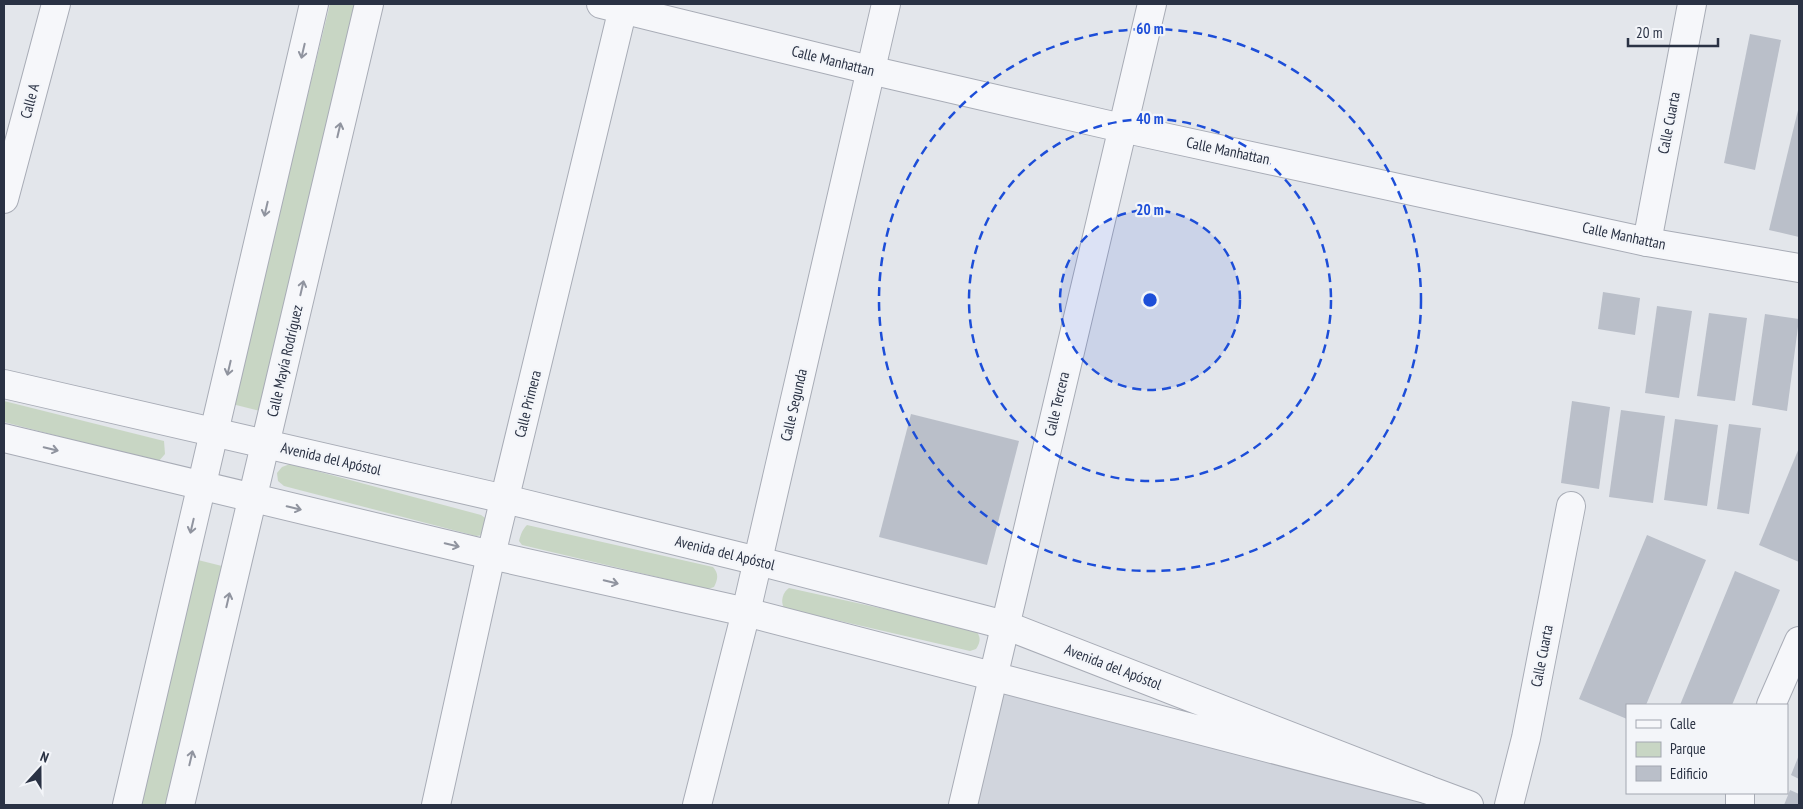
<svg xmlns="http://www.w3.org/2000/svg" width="1803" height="809" font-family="'PT Sans Narrow',sans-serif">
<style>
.built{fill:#d1d5dd}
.green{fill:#c8d6c4}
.building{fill:#babfc9}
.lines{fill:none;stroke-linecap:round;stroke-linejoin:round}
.minor-casing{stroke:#a8acb6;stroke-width:30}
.minor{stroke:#f6f7fa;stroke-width:28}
.oneway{stroke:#90949f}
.ring{fill:none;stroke:#1d4ed8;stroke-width:2.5;stroke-dasharray:9 6}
.labels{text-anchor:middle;stroke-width:4.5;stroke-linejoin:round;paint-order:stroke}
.street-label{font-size:15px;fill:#2a3244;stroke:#f3f5f9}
.centre{fill:#1d4ed8;stroke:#f3f5f9;stroke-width:2.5}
.ring-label{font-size:15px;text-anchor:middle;font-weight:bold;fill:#1d4ed8;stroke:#f3f5f9;stroke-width:4.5;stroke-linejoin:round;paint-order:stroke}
</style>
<rect width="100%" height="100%" fill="#e3e6eb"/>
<!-- built -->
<polygon class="built" points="994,675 1458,805 963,805"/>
<!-- green -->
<g class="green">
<polygon points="330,4 359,4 260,411 232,404"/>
<polygon points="4,401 164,441 165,454 158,462 4,422"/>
<polygon points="290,464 481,515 488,520 484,535 476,536 284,486 278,481 277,473 282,467"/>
<path d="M527,525L713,567C719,574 718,579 714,587L708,589L522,545L519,541C521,534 522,530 527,525Z"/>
<polygon points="198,560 226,567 168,805 139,805"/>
<path d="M789,588L975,629C981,637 981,641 976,649L970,651L784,608C780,601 783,592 789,588Z"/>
</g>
<!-- building -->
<g class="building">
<polygon points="1750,34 1781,40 1755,170 1724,163"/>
<polygon points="1799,106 1799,237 1769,230"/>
<polygon points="1603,292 1640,298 1635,335 1598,329"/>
<polygon points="1657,306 1692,311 1679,398 1645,393"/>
<polygon points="1709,313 1747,318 1735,401 1697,396"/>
<polygon points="1765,314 1799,319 1787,411 1752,405"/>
<polygon points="1572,401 1610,407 1599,489 1561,483"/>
<polygon points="1621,410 1665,416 1653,503 1609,497"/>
<polygon points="911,414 1019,441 987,565 879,537"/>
<polygon points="1675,419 1718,425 1707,506 1664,500"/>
<polygon points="1729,424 1761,428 1749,514 1717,509"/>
<polygon points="1799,448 1799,562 1759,545"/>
<polygon points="1647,535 1706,560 1646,705 1627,705 1627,719 1579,699"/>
<polygon points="1735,571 1780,590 1732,705 1680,705"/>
<polygon points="1799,755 1799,779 1791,775"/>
<polygon points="1790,790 1799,794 1799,805 1784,805"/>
</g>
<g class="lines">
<!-- minor casing -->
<g class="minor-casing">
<g id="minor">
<polyline points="601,4 870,70 1122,128 1647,242 1799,268"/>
<polyline points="4,199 56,4"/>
<polyline points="1647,242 1692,4"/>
<polyline points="4,384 505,499 758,561 1005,625 1426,789 746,612 491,555 4,438"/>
<polyline points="1771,705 1799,641"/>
<polyline points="1426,789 1469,805"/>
<polyline points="1740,793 1740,805"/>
<polyline points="127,805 314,4"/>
<polyline points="180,805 369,4"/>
<polyline points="436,805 491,555 624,4"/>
<polyline points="697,805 746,612 886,4"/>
<polyline points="963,805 1152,4"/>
<polyline points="1509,805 1526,738 1571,506"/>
</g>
</g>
<!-- minor -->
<use href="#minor" class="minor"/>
</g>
<!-- one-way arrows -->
<defs><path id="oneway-shaft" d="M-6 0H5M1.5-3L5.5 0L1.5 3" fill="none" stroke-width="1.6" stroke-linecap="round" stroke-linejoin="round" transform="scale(1.25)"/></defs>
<g class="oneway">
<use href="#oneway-shaft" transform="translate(303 51) rotate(103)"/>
<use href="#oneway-shaft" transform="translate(339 130) rotate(-77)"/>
<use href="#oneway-shaft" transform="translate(266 209) rotate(103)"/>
<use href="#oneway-shaft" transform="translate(302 288) rotate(-77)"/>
<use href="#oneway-shaft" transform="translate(229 368) rotate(103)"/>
<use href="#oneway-shaft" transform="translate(51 449) rotate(13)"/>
<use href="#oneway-shaft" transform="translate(294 508) rotate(13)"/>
<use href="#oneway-shaft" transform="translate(192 526) rotate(103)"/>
<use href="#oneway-shaft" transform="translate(452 545) rotate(13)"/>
<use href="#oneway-shaft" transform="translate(611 582) rotate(13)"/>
<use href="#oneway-shaft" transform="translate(228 600) rotate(-77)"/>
<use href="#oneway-shaft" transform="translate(191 758) rotate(-77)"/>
</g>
<!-- distance rings -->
<circle cx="1150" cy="300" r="90" fill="#1d4ed8" fill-opacity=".12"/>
<g class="ring">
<circle cx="1150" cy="300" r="90"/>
<circle cx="1150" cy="300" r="181"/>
<circle cx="1150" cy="300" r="271"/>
</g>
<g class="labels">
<!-- street labels -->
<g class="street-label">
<text transform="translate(833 61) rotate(14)" y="5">Calle Manhattan</text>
<text transform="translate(30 101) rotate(-75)" y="5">Calle A</text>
<text transform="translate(1669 123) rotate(-79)" y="5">Calle Cuarta</text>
<text transform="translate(1228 151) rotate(12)" y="5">Calle Manhattan</text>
<text transform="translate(1624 236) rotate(12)" y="5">Calle Manhattan</text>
<text transform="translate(285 361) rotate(-77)" y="5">Calle Mayía Rodríguez</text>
<text transform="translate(528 404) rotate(-76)" y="5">Calle Primera</text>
<text transform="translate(1057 404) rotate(-77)" y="5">Calle Tercera</text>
<text transform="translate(794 405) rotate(-77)" y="5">Calle Segunda</text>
<text transform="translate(331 459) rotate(13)" y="5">Avenida del Apóstol</text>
<text transform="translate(725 553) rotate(14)" y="5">Avenida del Apóstol</text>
<text transform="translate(1542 656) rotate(-79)" y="5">Calle Cuarta</text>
<text transform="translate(1113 667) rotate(21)" y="5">Avenida del Apóstol</text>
</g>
</g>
<circle cx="1150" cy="300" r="8" class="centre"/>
<g class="ring-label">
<text x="1150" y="34">60 m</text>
<text x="1150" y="124">40 m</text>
<text x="1150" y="215">20 m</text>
</g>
<!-- border -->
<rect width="1803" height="809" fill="none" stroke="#2a3244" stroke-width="10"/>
<!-- legend -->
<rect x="1626" y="704" width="162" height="90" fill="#f3f5f9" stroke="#a3a7b1"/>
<rect x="1636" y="720" width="25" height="8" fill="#f6f7fa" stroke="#a3a7b1"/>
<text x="1670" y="729" font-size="15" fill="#2a3244">Calle</text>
<rect x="1636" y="742" width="25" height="15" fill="#c8d6c4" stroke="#a3a7b1"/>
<text x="1670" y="754" font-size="15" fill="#2a3244">Parque</text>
<rect x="1636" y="766" width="25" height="15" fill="#babfc9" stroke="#a3a7b1"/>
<text x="1670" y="779" font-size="15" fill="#2a3244">Edificio</text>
<!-- north arrow -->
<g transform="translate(40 769) rotate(21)" stroke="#f3f5f9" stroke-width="4" paint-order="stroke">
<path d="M0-4L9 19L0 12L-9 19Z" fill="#2a3244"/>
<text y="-8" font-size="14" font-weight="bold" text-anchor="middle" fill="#2a3244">N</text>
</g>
<!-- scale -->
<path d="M1628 38v8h90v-8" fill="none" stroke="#2a3244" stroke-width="2.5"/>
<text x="1636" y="38" font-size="15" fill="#2a3244" stroke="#f3f5f9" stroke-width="4" paint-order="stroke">20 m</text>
</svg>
